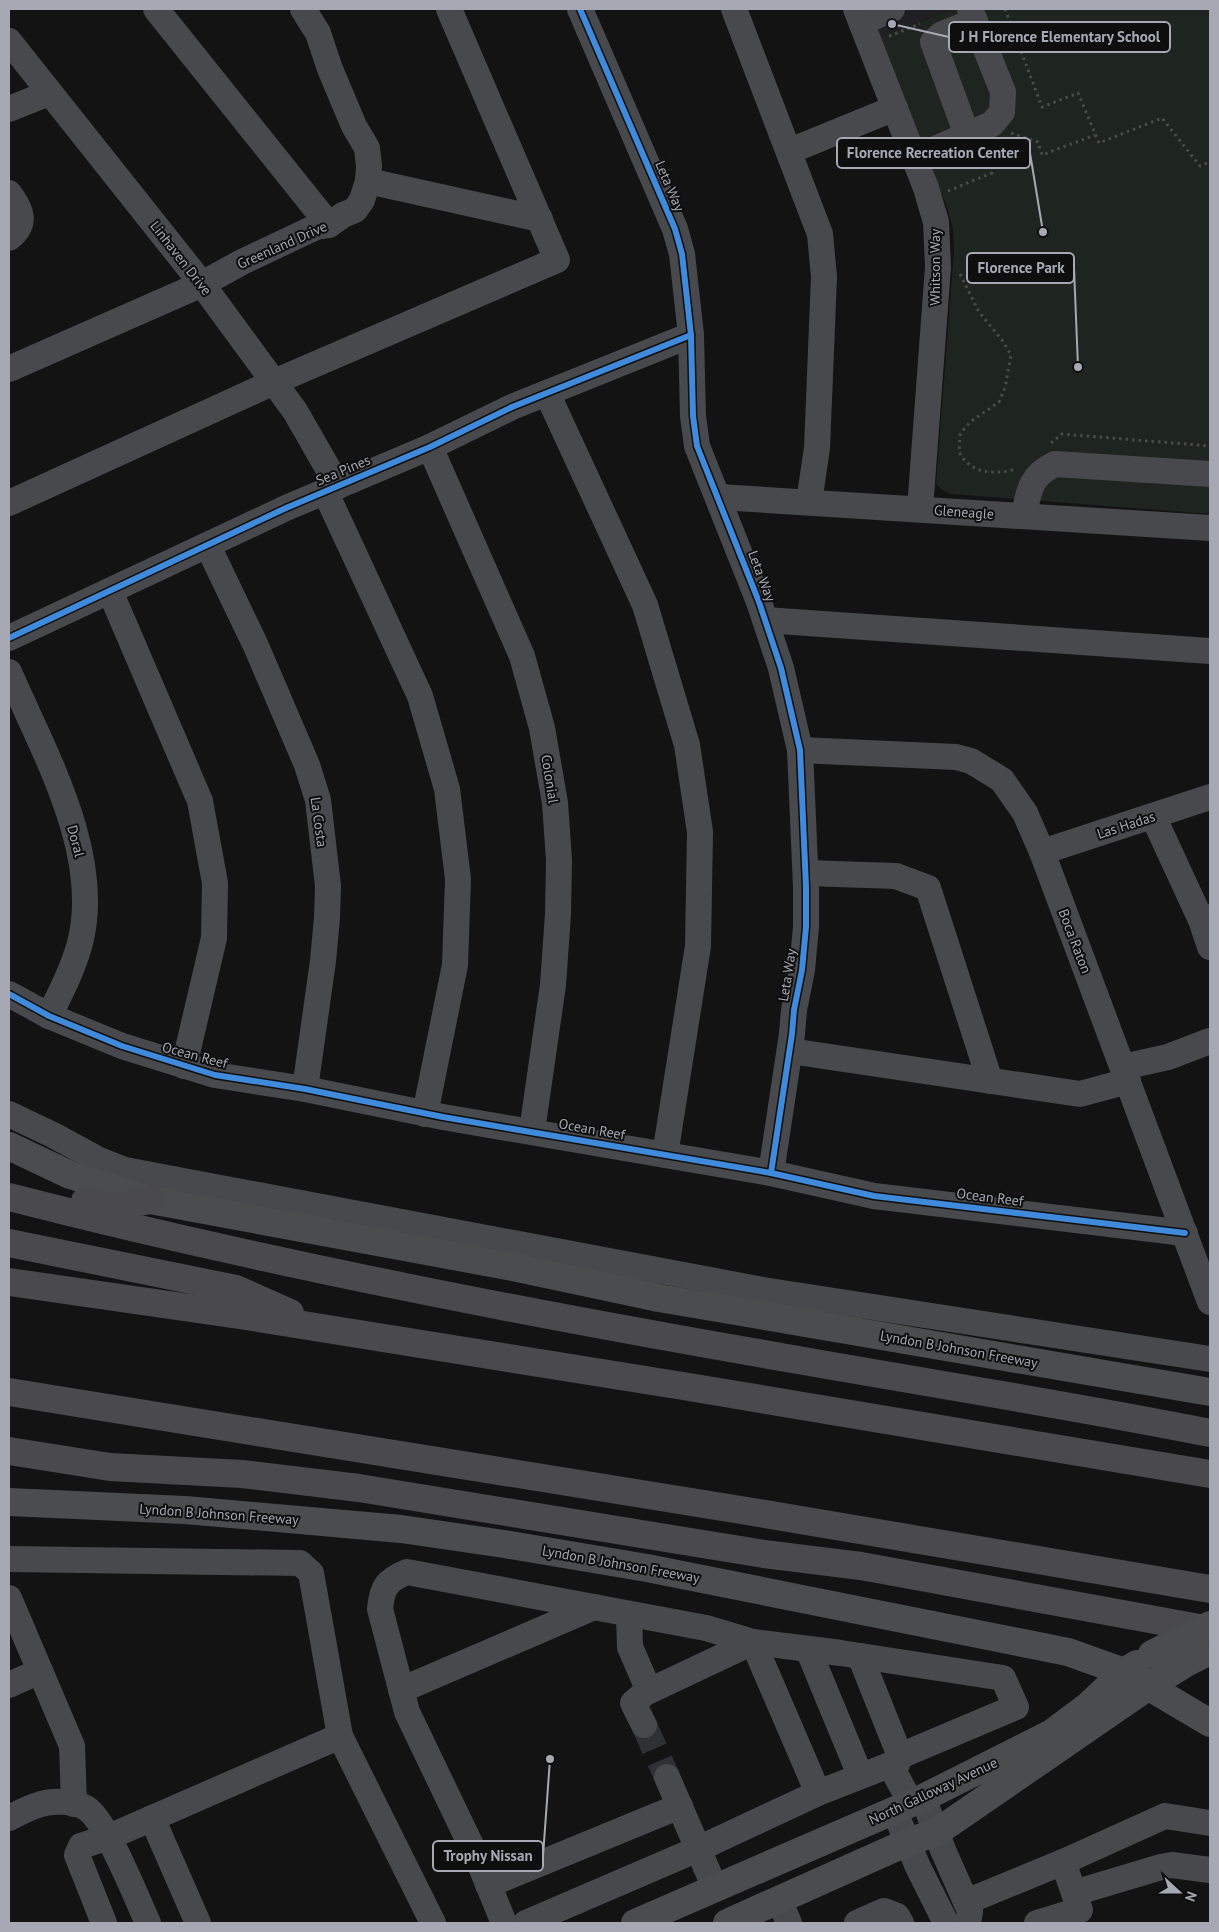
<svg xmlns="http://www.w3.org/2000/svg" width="1219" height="1932" font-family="'PT Sans',sans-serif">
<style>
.built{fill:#202022}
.park{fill:#1e241f}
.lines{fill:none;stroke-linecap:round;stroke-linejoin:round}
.minor-tunnel{stroke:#303134;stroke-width:26;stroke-dasharray:26 13;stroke-linecap:butt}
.path{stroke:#494b4d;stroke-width:3;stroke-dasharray:2.5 4;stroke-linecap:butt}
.minor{stroke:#48494c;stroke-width:26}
.major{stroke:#4b4c4e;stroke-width:28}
.highway{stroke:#4a4a4d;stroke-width:28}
.major-bridge{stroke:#4b4c4e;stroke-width:28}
.cycleway-casing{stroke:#0e0e0f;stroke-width:9}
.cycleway{stroke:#408adc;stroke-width:6}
.labels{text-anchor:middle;stroke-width:4;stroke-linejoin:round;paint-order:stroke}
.street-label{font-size:14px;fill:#a6a9b3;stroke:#0e0e0f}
.leader{fill:none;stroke:#a6a9b3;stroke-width:2}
.callout-dot{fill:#a6a9b3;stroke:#0e0e0f;stroke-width:2}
.callout{fill:#0e0e0f;stroke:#a6a9b3;stroke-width:2}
.callout-label{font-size:15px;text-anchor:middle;font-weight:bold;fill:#a6a9b3}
</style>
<rect width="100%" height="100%" fill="#131314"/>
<!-- built -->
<polygon class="built" points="864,9 952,9 876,39"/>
<!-- park -->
<polygon class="park" points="952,9 1210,9 1210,514 951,494 942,490 936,484 954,251 953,229 946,204 876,39"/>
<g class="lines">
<!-- minor-tunnel -->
<polyline class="minor-tunnel" points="644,1725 667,1777"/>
<!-- path -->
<g class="path">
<polyline points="1005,9 1042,107 1078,93 1099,143 1162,118 1200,166 1210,162"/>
<polyline points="889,36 920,24"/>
<polyline points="1011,133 1038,142 1042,155 1095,135"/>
<polyline points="948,191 992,173 984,149"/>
<path d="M960,274L979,312L1002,340L1011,355L1005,388L999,402L970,422L964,429L960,435L959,452C970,474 995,475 1016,469"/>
<polyline points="1051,443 1062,434 1210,446"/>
</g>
<!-- minor -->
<g class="minor">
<polyline points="156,9 329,225"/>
<polyline points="580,9 675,229 682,254 691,335 693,416 697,446 759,602 781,668 800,750 806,887 806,927 802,970 794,1010 792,1034 771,1173"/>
<polyline points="734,9 820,234 824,277 817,448 809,502"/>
<polyline points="856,9 926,188 936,222 938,267 920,509"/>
<polyline points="862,22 892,9"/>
<polyline points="9,41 202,284 295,411 338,486"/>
<polyline points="9,109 49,93"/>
<polyline points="967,135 933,42 942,34 975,21"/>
<polyline points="790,151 895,108"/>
<polyline points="915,158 992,124 1002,112 1003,92 970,9"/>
<polyline points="368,181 540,219"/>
<path d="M9,193C21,209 28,223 9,238"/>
<polyline points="9,369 202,284 242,262 316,227 329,225 343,215 355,210 362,200 368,181 369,166 367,148 354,126 330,69 318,33 303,9"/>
<polyline points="547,393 645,605 687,745 700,832 698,946 665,1155"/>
<polyline points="430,447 522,656 542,728 555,803 559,860 558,914 553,985 532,1131"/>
<polyline points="325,491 420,696 447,789 458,879 455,965 425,1114"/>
<polyline points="719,497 1210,528"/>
<polyline points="9,503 274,382 557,260 449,9"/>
<path d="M1024,515C1029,490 1030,476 1055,464L1210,474"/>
<polyline points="208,546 256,646 307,765 318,800 328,886 327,918 323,961 305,1089"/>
<polyline points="110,591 200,801 215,883 214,938 184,1066"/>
<polyline points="765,620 1210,651"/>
<polyline points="9,638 286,508 430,447 512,407 691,335"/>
<path d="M9,672C43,751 103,854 80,943C73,969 61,992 49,1016"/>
<polyline points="800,750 956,757 971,761 1002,780 1025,813 1042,852 1210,1302"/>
<polyline points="1153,816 1201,920"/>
<polyline points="1042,852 1210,797"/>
<polyline points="806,873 896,876 928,888 990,1081"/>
<polyline points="1210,917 1201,920 1210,947"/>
<polyline points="9,994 49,1016 122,1046 215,1075 305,1089 443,1117 771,1173 874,1196 1185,1233"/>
<polyline points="790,1051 1080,1094 1128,1081"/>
<polyline points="1123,1067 1168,1057 1210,1041"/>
<polyline points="9,1114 55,1136 97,1159 125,1170 763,1290 1210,1359"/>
<polyline points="9,1559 300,1563 311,1573 340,1736 433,1923"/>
<polyline points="9,1598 72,1746 74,1804"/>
<polyline points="629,1614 630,1647 646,1684 645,1693 633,1703 644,1725"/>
<polyline points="808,1649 860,1775"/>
<polyline points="860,1656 900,1756"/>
<polyline points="9,1685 40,1671"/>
<polyline points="401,1690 594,1607"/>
<polyline points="645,1693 753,1642 841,1653 1003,1678 1016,1707 900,1756 894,1772"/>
<polyline points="667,1777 715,1888"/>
<polyline points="923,1798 943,1850 970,1911 968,1923"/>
<polyline points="894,1810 918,1867 946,1923"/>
<path d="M9,1818C19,1813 30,1807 41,1804C54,1800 74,1801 86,1808C106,1820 137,1899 148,1923"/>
<polyline points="152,1818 198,1923"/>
<polyline points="1063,1862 1165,1816 1210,1823"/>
<polyline points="488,1885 680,1806"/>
<polyline points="779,1900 789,1923"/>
<polyline points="966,1902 1063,1862 1074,1893 1161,1867 1172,1865 1210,1870"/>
<polyline points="104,1923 77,1855 81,1846 109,1837 340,1736"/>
<path d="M504,1923L479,1862L407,1712L380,1609C382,1587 387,1580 407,1572L706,1628L753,1642L818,1793L887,1766L894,1772L911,1803"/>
<polyline points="526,1923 698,1849 818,1793"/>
<polyline points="857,1923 884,1911 897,1916 901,1923"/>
<polyline points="1037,1923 1080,1910 1074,1893"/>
</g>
<!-- major -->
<g class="major">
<polyline points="9,1146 70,1175 150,1200 513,1267 659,1298 1210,1392"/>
<polyline points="9,1502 185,1510 401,1529 504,1544 647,1568 1068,1652 1124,1672 1210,1723"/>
<polyline points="635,1923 923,1798 1052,1733 1088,1706 1124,1672 1137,1664"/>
<polyline points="727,1923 908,1842 937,1832 1149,1686 1186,1663 1210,1651"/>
</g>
<!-- highway -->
<g class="highway">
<path d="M9,1197C271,1264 537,1315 804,1361C940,1385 1075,1406 1210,1433"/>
<polyline points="85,1201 117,1206 150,1200"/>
<polyline points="9,1243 236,1289 290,1313"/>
<polyline points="9,1282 246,1316 683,1386 1210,1474"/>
<polyline points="9,1392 741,1510 1210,1589"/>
<polyline points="9,1451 110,1467 242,1474 359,1488 764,1554 861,1566 1210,1630"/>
</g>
<!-- major-bridge -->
<polyline class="major-bridge" points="1152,1654 1210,1625"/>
<!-- cycleway casing -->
<g class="cycleway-casing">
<g id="cycleway">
<polyline points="580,9 675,229 682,254 691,335 693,416 697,446 759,602 781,668 800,750 806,887 806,927 802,970 794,1010 792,1034 771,1173"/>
<polyline points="9,638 286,508 430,447 512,407 691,335"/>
<polyline points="9,994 49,1016 122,1046 215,1075 305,1089 443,1117 771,1173 874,1196 1185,1233"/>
</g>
</g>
<!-- cycleway -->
<use href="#cycleway" class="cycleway"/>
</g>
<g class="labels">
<!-- street labels -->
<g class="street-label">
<text transform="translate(670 186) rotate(67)" y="5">Leta Way</text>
<text transform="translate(282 245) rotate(-24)" y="5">Greenland Drive</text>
<text transform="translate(181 258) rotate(52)" y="5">Linhaven Drive</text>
<text transform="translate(935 267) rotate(-90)" y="5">Whitson Way</text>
<text transform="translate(343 470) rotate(-23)" y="5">Sea Pines</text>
<text transform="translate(964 512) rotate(4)" y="5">Gleneagle</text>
<text transform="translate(762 576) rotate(69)" y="5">Leta Way</text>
<text transform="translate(550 779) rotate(81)" y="5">Colonial</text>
<text transform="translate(319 822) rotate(82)" y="5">La Costa</text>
<text transform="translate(1126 825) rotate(-18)" y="5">Las Hadas</text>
<text transform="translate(76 841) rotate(75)" y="5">Doral</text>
<text transform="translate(1075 941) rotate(69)" y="5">Boca Raton</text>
<text transform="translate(787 975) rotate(-81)" y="5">Leta Way</text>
<text transform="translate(195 1055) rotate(15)" y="5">Ocean Reef</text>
<text transform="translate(592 1129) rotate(10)" y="5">Ocean Reef</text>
<text transform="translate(990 1197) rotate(7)" y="5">Ocean Reef</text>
<text transform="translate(959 1349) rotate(10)" y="5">Lyndon B Johnson Freeway</text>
<text transform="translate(219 1514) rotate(4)" y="5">Lyndon B Johnson Freeway</text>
<text transform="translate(621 1564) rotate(10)" y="5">Lyndon B Johnson Freeway</text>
<text transform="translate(933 1791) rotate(-25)" y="5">North Galloway Avenue</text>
</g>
</g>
<!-- callouts -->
<path class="leader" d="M892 24L949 37M1043 232L1030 153M1078 367L1074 268M550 1759L543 1856"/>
<g class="callout-dot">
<circle cx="892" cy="24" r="5"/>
<circle cx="1043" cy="232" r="5"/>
<circle cx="1078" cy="367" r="5"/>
<circle cx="550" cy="1759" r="5"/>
</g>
<g class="callout">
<rect x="949" y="22" width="221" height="30" rx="5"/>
<rect x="837" y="138" width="193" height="30" rx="5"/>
<rect x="967" y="253" width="107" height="30" rx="5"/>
<rect x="433" y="1841" width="110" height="30" rx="5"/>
</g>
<g class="callout-label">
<text x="1060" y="42">J H Florence Elementary School</text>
<text x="933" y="158">Florence Recreation Center</text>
<text x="1021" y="273">Florence Park</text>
<text x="488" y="1861">Trophy Nissan</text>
</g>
<!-- border -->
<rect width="1219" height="1932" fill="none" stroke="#a6a9b3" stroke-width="20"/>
<!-- north arrow -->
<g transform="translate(1179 1892) rotate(111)" stroke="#0e0e0f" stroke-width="4" paint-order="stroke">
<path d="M0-4L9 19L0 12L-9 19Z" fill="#a6a9b3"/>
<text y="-8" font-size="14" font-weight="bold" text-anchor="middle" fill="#a6a9b3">N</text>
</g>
</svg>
